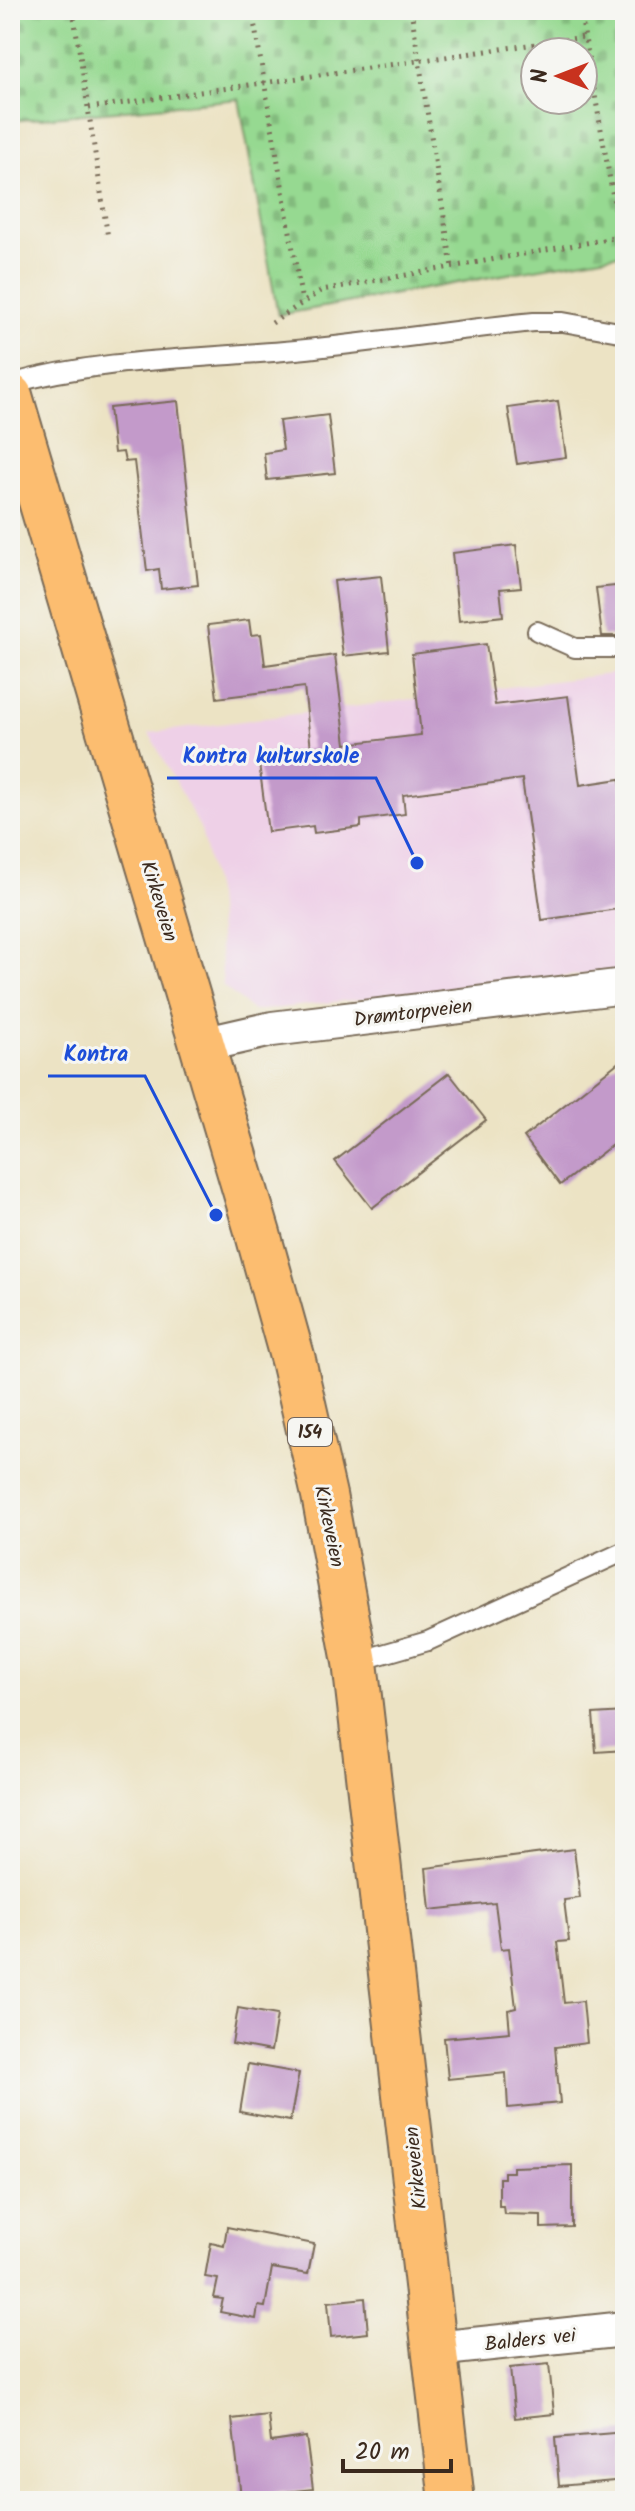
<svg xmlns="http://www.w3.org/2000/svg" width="635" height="2511" font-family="Kalam,sans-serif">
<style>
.built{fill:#eed0e7}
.cemetery{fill:url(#cemetery-stones);stroke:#688258;stroke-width:2;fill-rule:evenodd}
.building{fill:#c39aca}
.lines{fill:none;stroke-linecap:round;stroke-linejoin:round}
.lane-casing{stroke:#796b58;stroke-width:22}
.street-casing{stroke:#796b58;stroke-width:38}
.primary-casing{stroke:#796b58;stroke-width:48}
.path{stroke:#796b58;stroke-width:5;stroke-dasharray:2 6;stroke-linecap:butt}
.lane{stroke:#fff;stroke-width:18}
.street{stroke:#fff;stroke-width:34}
.primary{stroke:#fcbd6f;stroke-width:44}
.labels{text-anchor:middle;stroke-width:6;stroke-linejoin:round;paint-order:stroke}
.shield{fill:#f6f6f2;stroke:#73675e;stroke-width:2}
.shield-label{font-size:18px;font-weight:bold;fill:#3b2a1e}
.street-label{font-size:20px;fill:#3b2a1e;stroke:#f6f6f2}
.leader{fill:none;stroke:#1d4ed8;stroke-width:3}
.callout-dot{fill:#1d4ed8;stroke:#f6f6f2;stroke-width:3}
.callout-label{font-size:22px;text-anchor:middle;font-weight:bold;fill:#1d4ed8;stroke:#f6f6f2;stroke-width:6;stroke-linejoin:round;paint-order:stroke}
</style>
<defs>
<pattern id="cemetery-stones" width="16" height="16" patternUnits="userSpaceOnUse" patternTransform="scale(2)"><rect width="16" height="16" fill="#96d991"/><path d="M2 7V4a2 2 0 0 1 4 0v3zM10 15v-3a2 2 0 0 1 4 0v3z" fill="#82ba7d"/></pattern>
</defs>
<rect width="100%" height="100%" fill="#f6f6f2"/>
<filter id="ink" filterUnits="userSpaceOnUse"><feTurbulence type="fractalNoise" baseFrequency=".0125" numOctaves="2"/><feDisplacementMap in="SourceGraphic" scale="16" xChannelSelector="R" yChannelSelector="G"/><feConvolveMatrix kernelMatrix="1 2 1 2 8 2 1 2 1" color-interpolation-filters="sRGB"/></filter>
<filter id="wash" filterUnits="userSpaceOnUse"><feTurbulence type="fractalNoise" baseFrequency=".006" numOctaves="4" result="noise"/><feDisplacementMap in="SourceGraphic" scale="32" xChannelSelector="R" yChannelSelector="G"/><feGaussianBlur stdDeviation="1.8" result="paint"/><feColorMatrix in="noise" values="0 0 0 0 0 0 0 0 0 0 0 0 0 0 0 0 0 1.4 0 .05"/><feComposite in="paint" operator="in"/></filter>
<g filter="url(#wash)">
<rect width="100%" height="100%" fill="#ece3c4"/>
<!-- built -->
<polygon class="built" points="625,672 625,970 253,1011 223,986 216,896 201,830 149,733"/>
<!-- cemetery -->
<path class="cemetery" d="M10,10H625V253L278,315L239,99L10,121ZM535,52H583V100H535Z"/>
<g id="blocks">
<!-- building -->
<g class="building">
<polygon points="178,401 198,585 161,589 159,569 147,571 134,461 125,462 123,452 114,453 109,408"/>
<polygon points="558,401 566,457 517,464 508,408"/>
<polygon points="328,415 335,473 267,480 264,453 283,450 279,421"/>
<polygon points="516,545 521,587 500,589 503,616 459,621 452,553"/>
<polygon points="381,576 389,651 343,656 334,581"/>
<polygon points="625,585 625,636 602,636 596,588"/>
<polygon points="249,620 251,635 261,634 265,665 335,655 346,744 421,735 412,654 486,644 495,705 568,696 580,785 620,779 625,816 625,908 542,920 522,779 403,795 405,814 361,820 361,827 314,833 313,826 268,832 258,756 311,749 304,687 217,698 208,625"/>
<polygon points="625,1057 625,1135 560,1185 524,1137"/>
<polygon points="449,1073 486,1120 372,1208 335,1161"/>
<polygon points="625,1712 625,1750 596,1752 593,1714"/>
<polygon points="574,1849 580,1898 564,1900 569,1941 557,1942 564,2003 583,2001 587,2043 555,2047 560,2103 508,2108 506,2073 448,2079 444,2038 510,2032 508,2010 516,2008 509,1948 501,1949 495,1903 430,1910 426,1868"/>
<polygon points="238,2008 277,2015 271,2051 232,2044"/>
<polygon points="248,2064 299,2073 290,2121 240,2112"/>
<polygon points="572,2165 572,2227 541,2228 541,2215 504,2214 503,2206 499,2206 499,2178 504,2178 504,2172 513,2172 513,2167"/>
<polygon points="227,2227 314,2244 308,2274 272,2268 265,2307 258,2306 256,2319 220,2312 223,2299 214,2298 218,2279 205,2277 211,2243 224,2246"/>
<polygon points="365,2298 368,2333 331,2337 328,2302"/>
<polygon points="549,2364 554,2414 515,2418 510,2368"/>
<polygon points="268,2415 271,2442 306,2437 313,2489 241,2497 232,2419"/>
<polygon points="625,2432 625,2480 559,2486 555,2438"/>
</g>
</g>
</g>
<g filter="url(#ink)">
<use href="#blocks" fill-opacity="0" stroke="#796b58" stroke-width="2"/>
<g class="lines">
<!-- lane casing -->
<g class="lane-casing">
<g id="lane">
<path d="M10,384C99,359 192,359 284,351C367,344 450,330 534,322H563L625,333"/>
<polyline points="537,631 575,648 625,648"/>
<polyline points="355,1662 428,1641 625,1551"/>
</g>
</g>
<!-- street casing -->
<g class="street-casing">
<g id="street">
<polyline points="202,1045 272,1029 625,986"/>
<polyline points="435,2349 625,2329"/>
</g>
</g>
<!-- primary casing -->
<g class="primary-casing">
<polyline id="primary" points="10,396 258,1234 293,1360 324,1495 355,1662 452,2501"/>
</g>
<!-- path -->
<g class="path">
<polyline points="73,10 108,238"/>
<polyline points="252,10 302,302"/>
<polyline points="411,10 452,267"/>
<polyline points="580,10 620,237"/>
<polyline points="89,108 584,37"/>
<polyline points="272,323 322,290 625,236"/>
</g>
<!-- lane -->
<use href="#lane" class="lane"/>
<!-- street -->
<use href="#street" class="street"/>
<!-- primary -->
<use href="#primary" class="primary"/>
</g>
</g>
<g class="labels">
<!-- shield labels -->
<rect class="shield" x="288" y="1418" width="44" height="28" rx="6"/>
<g class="shield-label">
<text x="310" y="1438">154</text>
</g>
<!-- street labels -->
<g class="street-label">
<text transform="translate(160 901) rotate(73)" y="7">Kirkeveien</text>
<text transform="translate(413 1012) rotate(-7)" y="7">Drømtorpveien</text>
<text transform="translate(330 1526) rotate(78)" y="7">Kirkeveien</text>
<text transform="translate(415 2168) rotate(-96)" y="7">Kirkeveien</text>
<text transform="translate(530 2339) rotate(-6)" y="7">Balders vei</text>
</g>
</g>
<!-- callouts -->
<path class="leader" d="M417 863L376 778H167M216 1215L145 1076H48"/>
<g class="callout-dot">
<circle cx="417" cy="863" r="8"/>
<circle cx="216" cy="1215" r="8"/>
</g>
<g class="callout-label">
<text x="271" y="763">Kontra kulturskole</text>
<text x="96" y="1061">Kontra</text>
</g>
<!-- margin -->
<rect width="635" height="2511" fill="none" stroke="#f6f6f2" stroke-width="40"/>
<!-- north arrow -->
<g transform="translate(559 76) rotate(270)"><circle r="38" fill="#f6f6f2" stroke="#aba49d" stroke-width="2"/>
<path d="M0-6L14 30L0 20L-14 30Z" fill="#c8321e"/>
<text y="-12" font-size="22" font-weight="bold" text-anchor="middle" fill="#3b2a1e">N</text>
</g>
<!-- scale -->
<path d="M343 2459v12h108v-12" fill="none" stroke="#3b2a1e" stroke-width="4"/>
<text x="355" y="2459" font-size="24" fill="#3b2a1e" stroke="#f6f6f2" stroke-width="6" paint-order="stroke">20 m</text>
</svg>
